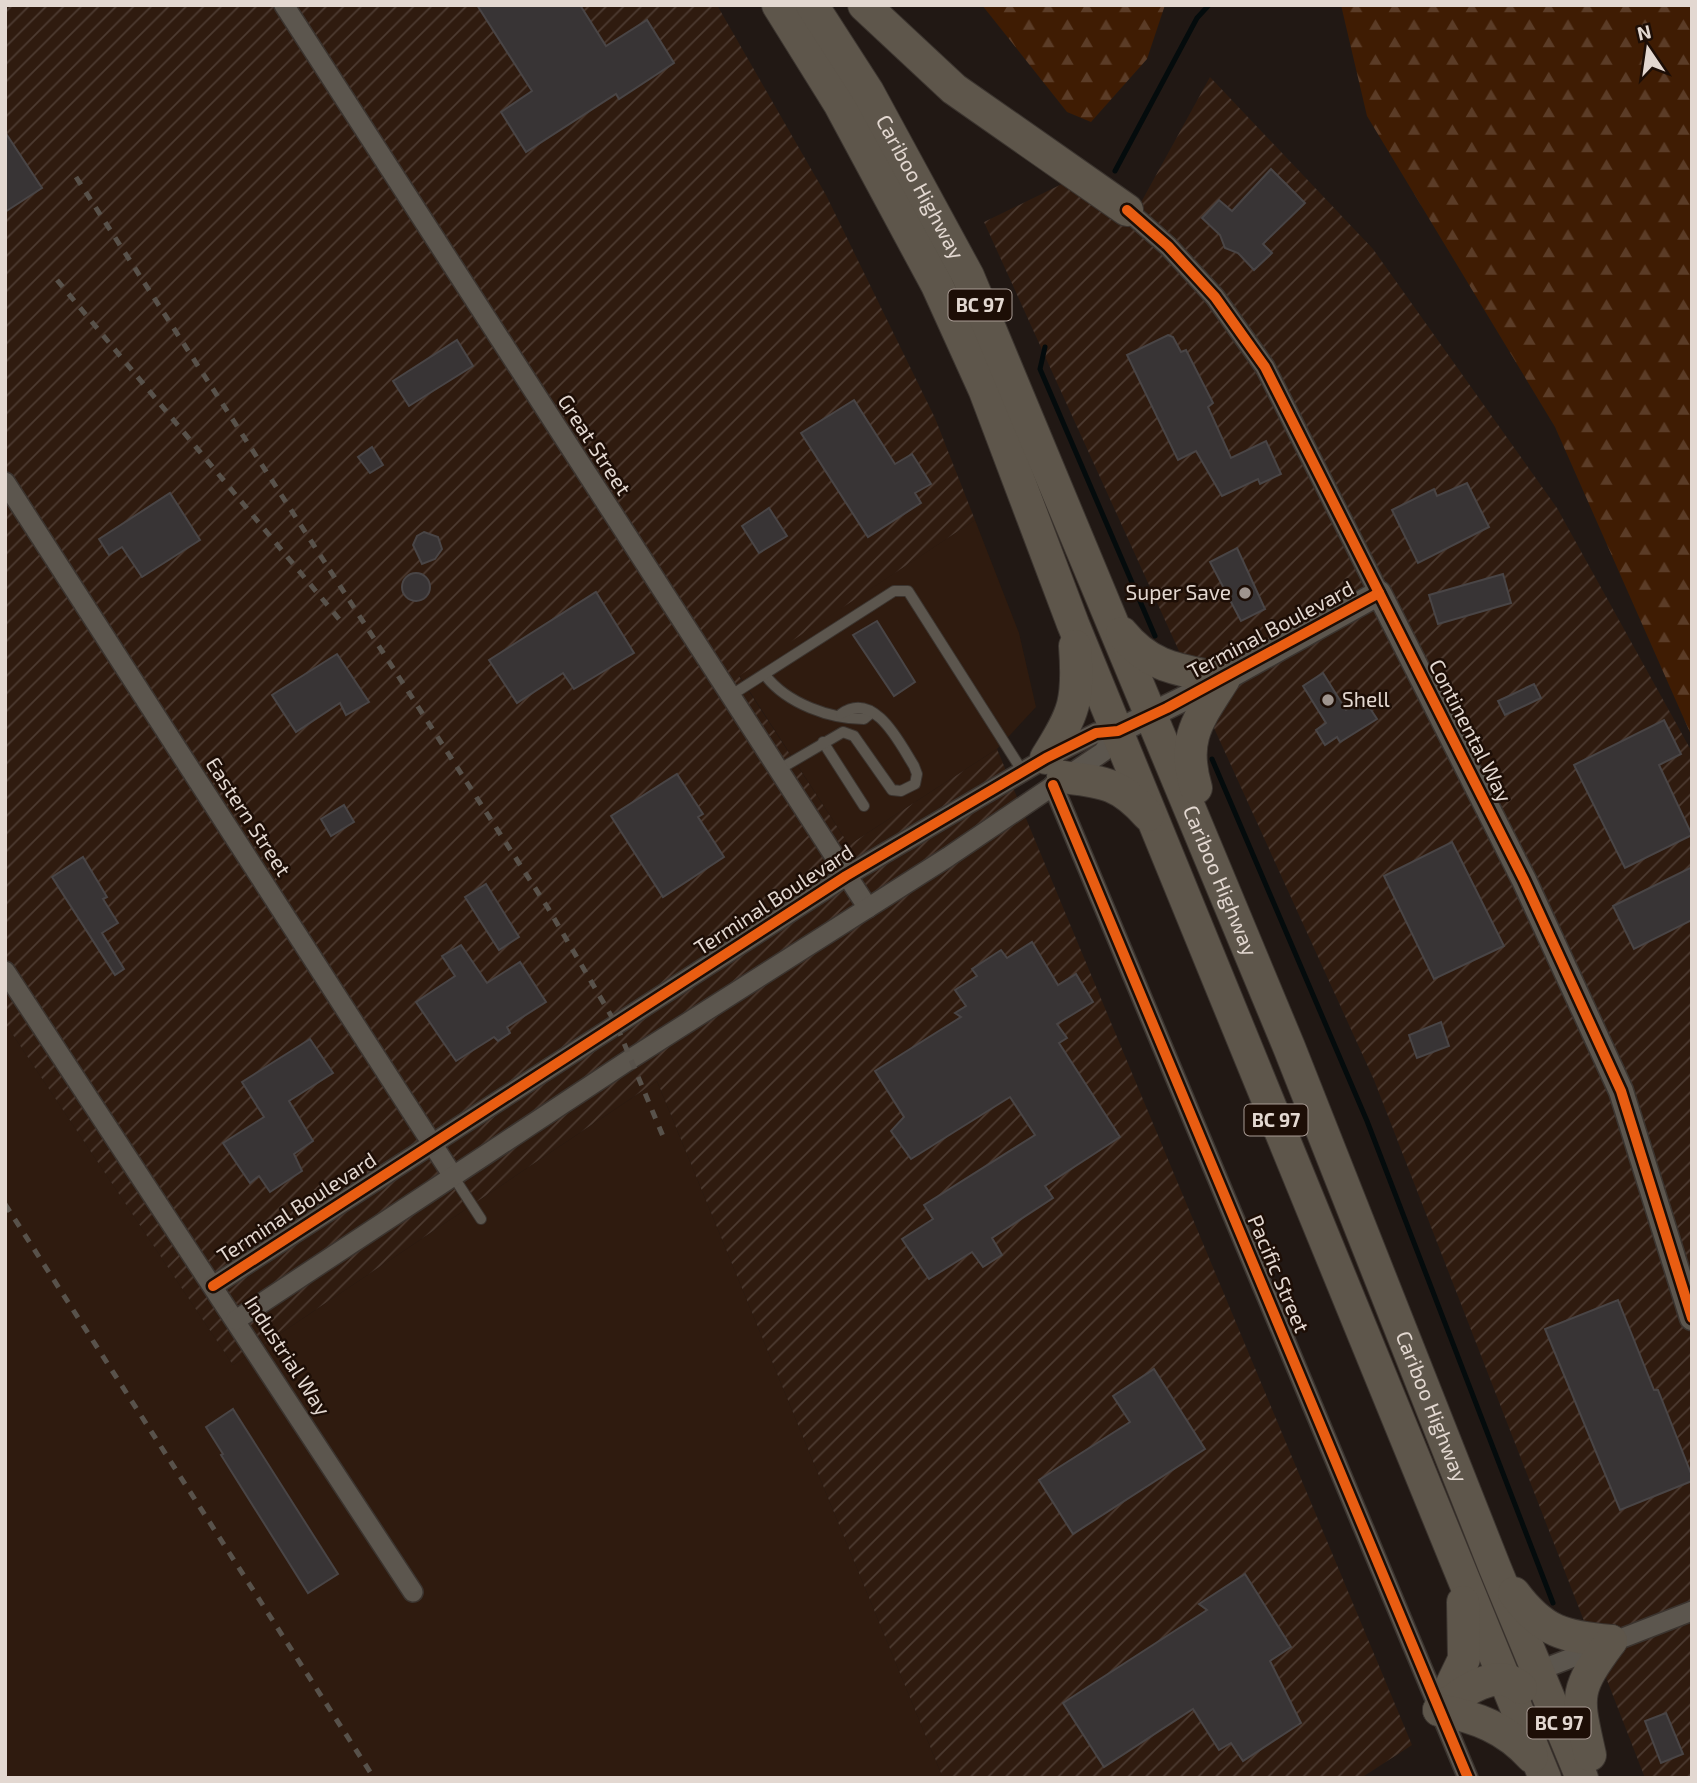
<svg xmlns="http://www.w3.org/2000/svg" width="1697" height="1783" font-family="'Exo 2',sans-serif">
<style>
.built{fill:#2f1b0f}
.industrial{fill:url(#industrial-furrows)}
.forest{fill:url(#forest-firs)}
.lines{fill:none;stroke-linecap:round;stroke-linejoin:round}
.stream{stroke:#040b0c;stroke-width:5}
.building{fill:#383435;stroke:#494546;stroke-width:2}
.service-casing{stroke:#3b342f;stroke-width:12}
.minor-casing{stroke:#3b342f;stroke-width:22}
.tertiary-casing{stroke:#3b342f;stroke-width:27}
.trunk-casing{stroke:#3b342f;stroke-width:34}
.service{stroke:#5c564e;stroke-width:10}
.minor{stroke:#5c564e;stroke-width:19}
.tertiary{stroke:#5c564e;stroke-width:24}
.trunk{stroke:#5e564b;stroke-width:32}
.rail{stroke:#58524b;stroke-width:5;stroke-dasharray:9 9;stroke-linecap:butt}
.cycleway-casing{stroke:#1d0e06;stroke-width:15}
.cycleway{stroke:#e95d12;stroke-width:10}
.poi-dot{fill:#9f958f;stroke:#1d0e06;stroke-width:2.5}
.labels{text-anchor:middle;stroke-width:5;stroke-linejoin:round;paint-order:stroke}
.shield{fill:#1d0e06;stroke:#a89b94;stroke-width:2}
.shield-label{font-size:19px;font-weight:bold;fill:#e3d8d1}
.street-label{font-size:21px;fill:#e3d8d1;stroke:#1d0e06}
.poi-label{font-size:21px;fill:#e3d8d1;stroke:#1d0e06;text-anchor:end}
</style>
<defs>
<pattern id="industrial-furrows" width="10" height="10" patternUnits="userSpaceOnUse" patternTransform="scale(1.75)"><rect width="10" height="10" fill="#2f1b0f"/><path d="M-1 1l2-2M0 10L10 0M9 11l2-2" fill="none" stroke="#4d3b31"/></pattern>
<pattern id="forest-firs" width="22" height="20" patternUnits="userSpaceOnUse" patternTransform="scale(1.75)"><rect width="22" height="20" fill="#3f1c03"/><path d="M5 1l3.5 6h-7zM16 11l3.5 6h-7z" fill="#5b3c27"/></pattern>
</defs>
<rect width="100%" height="100%" fill="#211814"/>
<!-- built -->
<g class="built">
<polygon points="975,520 1019,633 1036,707 997,749 849,845 739,675"/>
<polygon points="5,1023 233,1365 657,1081 943,1778 5,1778"/>
</g>
<!-- industrial -->
<g class="industrial">
<polygon points="5,5 717,5 826,195 935,418 975,520 739,676 849,845 997,749 1412,1745 1361,1778 943,1778 657,1081 233,1365 5,1023"/>
<polygon points="1210,77 1373,249 1557,508 1692,752 1692,1778 1645,1778 1374,1080 984,222 1068,181 1128,226"/>
</g>
<!-- forest -->
<g class="forest">
<polygon points="982,5 1165,5 1147,59 1091,122 1067,112"/>
<polygon points="1341,5 1692,5 1692,737 1555,427 1367,116"/>
</g>
<g class="lines">
<!-- stream -->
<g class="stream">
<polyline points="1115,171 1197,18 1209,5"/>
<polyline points="1045,347 1040,369 1155,636"/>
<polyline points="1212,759 1367,1121 1553,1603"/>
</g>
</g>
<!-- building -->
<g class="building">
<polygon points="477,5 580,5 606,46 647,20 674,63 619,99 616,94 526,152 501,112 532,91"/>
<polygon points="5,132 42,188 5,212"/>
<polygon points="1271,169 1305,203 1263,244 1272,253 1254,270 1238,253 1225,248 1220,235 1202,218 1219,200 1232,211"/>
<polygon points="1168,335 1173,337 1181,352 1186,350 1213,403 1208,407 1231,458 1266,441 1281,474 1260,484 1258,479 1222,496 1196,451 1178,460 1127,355"/>
<polygon points="457,340 473,366 409,406 393,381"/>
<polygon points="854,400 895,464 912,454 931,484 915,493 921,503 868,537 801,433"/>
<polygon points="372,447 383,465 370,473 358,457"/>
<polygon points="1467,483 1489,527 1418,563 1392,510 1434,489 1437,496"/>
<polygon points="170,493 200,540 142,577 122,547 109,555 99,539"/>
<polygon points="769,508 787,536 759,553 742,526"/>
<polygon points="424,532 438,537 442,549 435,559 422,564 413,545 417,536"/>
<polygon points="1237,548 1265,609 1241,621 1210,562"/>
<circle cx="416" cy="587" r="14"/>
<polygon points="1503,574 1511,603 1438,624 1429,595"/>
<polygon points="596,592 634,653 574,689 563,673 517,703 489,660"/>
<polygon points="877,621 915,682 894,696 853,635"/>
<polygon points="337,654 369,702 346,715 340,703 296,732 272,695"/>
<polygon points="1323,673 1346,710 1364,699 1377,719 1340,742 1337,737 1325,745 1316,730 1326,723 1303,686"/>
<polygon points="1534,684 1541,698 1505,715 1498,701"/>
<polygon points="1664,720 1681,754 1659,765 1692,835 1625,868 1574,765"/>
<polygon points="677,774 703,814 698,817 724,857 663,897 611,816"/>
<polygon points="344,805 354,822 331,836 321,819"/>
<polygon points="1452,842 1504,946 1434,979 1384,876"/>
<polygon points="83,857 107,897 103,899 118,923 102,933 124,969 115,975 52,877"/>
<polygon points="1692,867 1692,920 1634,949 1613,906"/>
<polygon points="486,884 519,937 499,950 465,897"/>
<polygon points="1032,942 1058,985 1076,974 1093,1002 1057,1024 1067,1038 1059,1043 1120,1137 1045,1186 1053,1198 992,1238 1002,1255 983,1267 972,1252 929,1279 902,1239 933,1219 924,1205 1035,1135 1010,1097 911,1159 891,1131 904,1117 875,1071 961,1017 955,1013 966,1006 955,990 977,976 972,969 1001,950 1007,958"/>
<polygon points="461,945 487,983 520,962 546,1002 507,1027 510,1033 498,1041 494,1037 456,1061 416,1002 455,976 442,956"/>
<polygon points="1441,1022 1449,1046 1417,1058 1409,1035"/>
<polygon points="310,1039 333,1073 289,1101 313,1141 294,1154 302,1171 270,1192 259,1176 250,1183 223,1143 264,1117 242,1082"/>
<polygon points="1618,1300 1654,1390 1658,1390 1692,1476 1692,1481 1620,1510 1545,1329"/>
<polygon points="1154,1369 1205,1449 1073,1534 1039,1480 1130,1422 1113,1396"/>
<polygon points="233,1409 338,1574 308,1593 221,1455 223,1454 206,1427"/>
<polygon points="1245,1574 1291,1647 1270,1661 1301,1723 1243,1761 1231,1743 1219,1750 1193,1709 1104,1767 1063,1703 1207,1610 1199,1604"/>
<polygon points="1666,1713 1683,1754 1661,1763 1645,1721"/>
</g>
<g class="lines">
<!-- service casing -->
<g class="service-casing">
<g id="service">
<path d="M765,675C787,704 831,719 864,719L870,714"/>
<polyline points="730,696 894,591 908,591 1023,772"/>
<polyline points="823,742 864,806"/>
<path d="M778,770L843,732L854,736L892,790L901,791L915,784L917,774L914,766C900,744 875,690 841,714"/>
<polyline points="453,1176 481,1219"/>
</g>
</g>
<!-- minor casing -->
<g class="minor-casing">
<g id="minor">
<polyline points="284,5 868,908"/>
<polyline points="1127,210 1168,246 1215,297 1265,367 1379,593"/>
<polyline points="5,482 453,1176"/>
<polyline points="1053,785 1468,1778"/>
<polyline points="5,971 413,1592"/>
<polyline points="213,1286 846,876 1046,758 1096,733 1118,731"/>
<polyline points="236,1320 632,1058 948,857 1103,752 1118,731"/>
<polyline points="1537,1668 1548,1667 1692,1611"/>
</g>
</g>
<!-- tertiary casing -->
<g class="tertiary-casing">
<polyline id="tertiary" points="1118,731 1224,679 1379,593 1524,880 1621,1091 1692,1318"/>
</g>
<!-- trunk casing -->
<g class="trunk-casing">
<g id="trunk">
<polyline points="778,5 839,103 937,285 985,391 1073,624 1545,1778"/>
<path id="s1" d="M812,5L868,92L968,276L1289,1047L1495,1568L1582,1778"/>
<polyline points="864,5 954,89 1127,210"/>
<path d="M1122,633C1151,669 1182,670 1224,679C1199,719 1181,738 1196,788"/>
<path d="M1046,758C1075,712 1079,700 1075,646"/>
<path d="M1063,777C1103,782 1120,783 1148,815"/>
<path d="M1514,1593C1543,1632 1564,1637 1611,1641"/>
<polyline points="1440,1709 1464,1659 1463,1602"/>
<path d="M1439,1710C1460,1694 1496,1665 1521,1688"/>
<path d="M1439,1710C1476,1717 1506,1728 1532,1757"/>
<path d="M1590,1755C1577,1696 1573,1692 1611,1641"/>
</g>
</g>
<!-- service -->
<use href="#service" class="service"/>
<!-- minor -->
<use href="#minor" class="minor"/>
<!-- tertiary -->
<use href="#tertiary" class="tertiary"/>
<!-- trunk -->
<use href="#trunk" class="trunk"/>
<!-- rail -->
<g class="rail">
<polyline points="76,177 548,908 616,1024 665,1141"/>
<polyline points="57,280 344,625"/>
<polyline points="5,1204 374,1778"/>
</g>
<!-- cycleway casing -->
<g class="cycleway-casing">
<g id="cycleway">
<polyline points="1127,210 1168,246 1215,297 1265,367 1524,880 1621,1091 1692,1318"/>
<polyline points="1053,785 1468,1778"/>
<polyline points="213,1286 846,876 1046,758 1096,733 1118,731 1167,708 1379,593"/>
</g>
</g>
<!-- cycleway -->
<use href="#cycleway" class="cycleway"/>
</g>
<!-- markers -->
<g class="poi-dot">
<circle cx="1245" cy="593" r="7"/>
<circle cx="1328" cy="700" r="7"/>
</g>
<g class="labels">
<!-- shield labels -->
<g class="shield">
<rect x="948.5" y="289.5" width="63" height="31" rx="5"/>
<rect x="1244.5" y="1104.5" width="63" height="31" rx="5"/>
<rect x="1527.5" y="1707.5" width="63" height="31" rx="5"/>
</g>
<g class="shield-label">
<text x="980" y="312">BC 97</text>
<text x="1276" y="1127">BC 97</text>
<text x="1559" y="1730">BC 97</text>
</g>
<!-- street labels -->
<g class="street-label">
<text dy="7" stroke="none"><textPath href="#s1" startOffset="212">Cariboo Highway</textPath></text>
<text transform="translate(594 445) rotate(57)" y="7">Great Street</text>
<text transform="translate(1271 630) rotate(-28)" y="7">Terminal Boulevard</text>
<text transform="translate(1470 731) rotate(63)" y="7">Continental Way</text>
<text transform="translate(248 817) rotate(57)" y="7">Eastern Street</text>
<text dy="7" stroke="none"><textPath href="#s1" startOffset="968">Cariboo Highway</textPath></text>
<text transform="translate(774 900) rotate(-33)" y="7">Terminal Boulevard</text>
<text transform="translate(297 1208) rotate(-33)" y="7">Terminal Boulevard</text>
<text transform="translate(1278 1274) rotate(67)" y="7">Pacific Street</text>
<text transform="translate(287 1356) rotate(57)" y="7">Industrial Way</text>
<text dy="7" stroke="none"><textPath href="#s1" startOffset="1535">Cariboo Highway</textPath></text>
</g>
<!-- poi labels -->
<g class="poi-label">
<text x="1231" y="600">Super Save</text>
<text x="1342" y="707" text-anchor="start">Shell</text>
</g>
</g>
<!-- border -->
<rect width="1697" height="1783" fill="none" stroke="#e3d8d1" stroke-width="14"/>
<!-- north arrow -->
<g transform="translate(1648 49) rotate(347)" stroke="#1d0e06" stroke-width="5" paint-order="stroke">
<path d="M0-5L12 26L0 18L-12 26Z" fill="#e3d8d1"/>
<text y="-10" font-size="19" font-weight="bold" text-anchor="middle" fill="#e3d8d1">N</text>
</g>
</svg>
